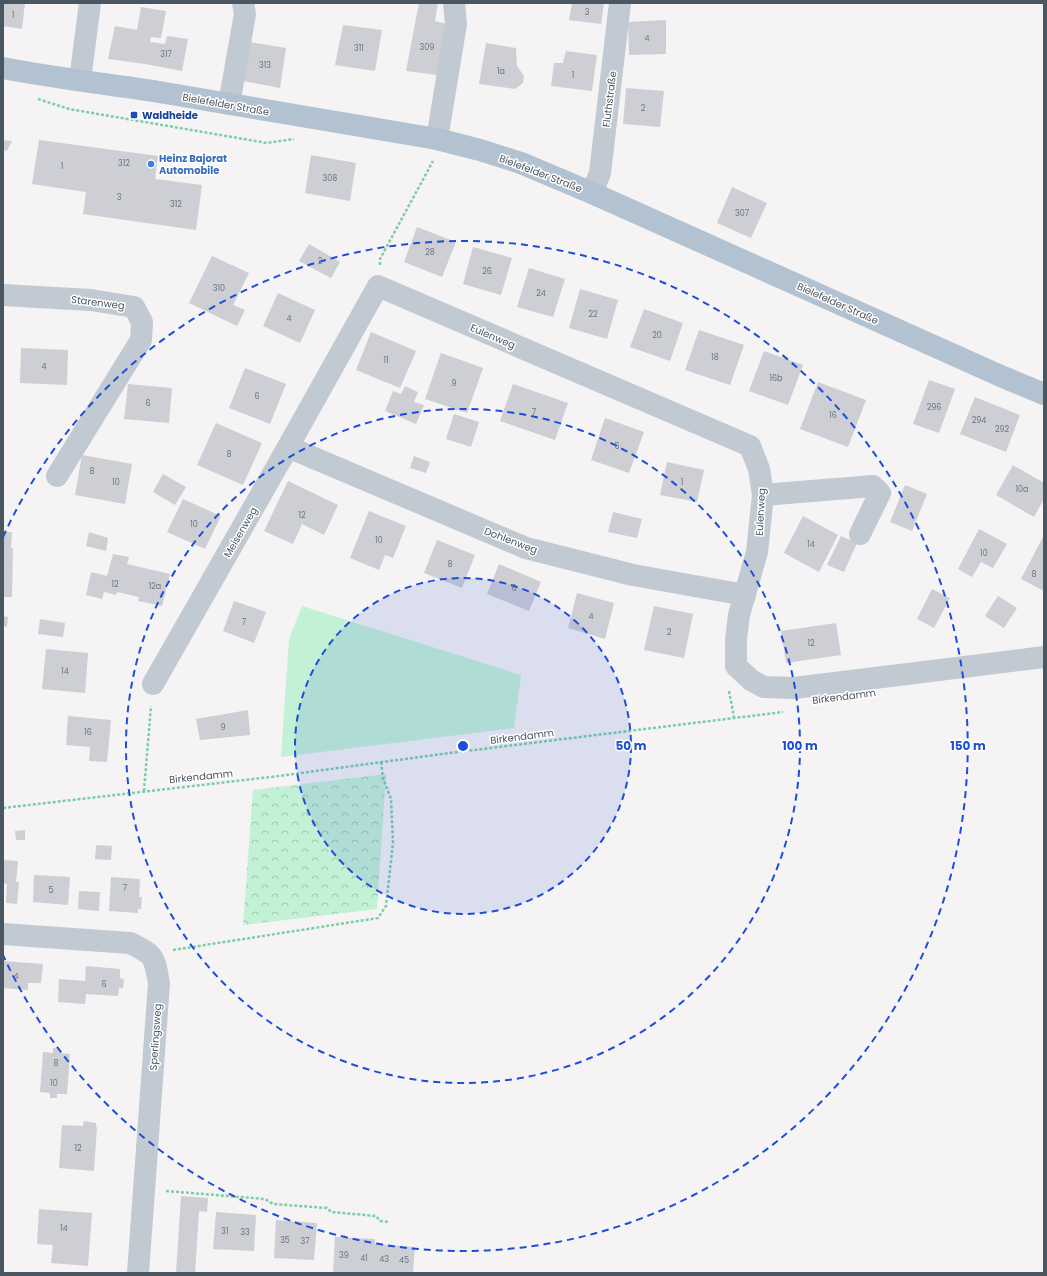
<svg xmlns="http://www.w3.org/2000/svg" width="1047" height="1276" font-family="Poppins,sans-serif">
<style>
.grass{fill:#c3f1d5}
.forest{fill:url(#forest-crowns)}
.building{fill:#cdcfd5}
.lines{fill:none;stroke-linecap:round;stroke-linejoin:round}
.path{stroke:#7ad0a6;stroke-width:2.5;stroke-dasharray:3 2;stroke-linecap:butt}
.minor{stroke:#c1cad2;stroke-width:22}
.major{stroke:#b3c2d1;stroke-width:22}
.ring{fill:none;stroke:#1d4ed8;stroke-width:2;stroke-dasharray:7 5}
.transit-dot{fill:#1a4fb4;stroke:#fff;stroke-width:1.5}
.shop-dot{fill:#3f7fe0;stroke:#fff;stroke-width:1.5}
.labels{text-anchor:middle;stroke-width:3;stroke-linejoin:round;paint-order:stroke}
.number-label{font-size:8px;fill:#6b747e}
.street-label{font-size:10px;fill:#4a5661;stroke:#fff}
.transit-label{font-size:10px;font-weight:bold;fill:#164399;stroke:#fff;text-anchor:start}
.shop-label{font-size:10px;font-weight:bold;fill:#366cbe;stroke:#fff;text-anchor:start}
.centre{fill:#1d4ed8;stroke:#fff;stroke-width:2}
.ring-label{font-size:12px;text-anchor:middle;font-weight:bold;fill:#1d4ed8;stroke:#fff;stroke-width:3;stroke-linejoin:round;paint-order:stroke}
</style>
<defs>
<pattern id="forest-crowns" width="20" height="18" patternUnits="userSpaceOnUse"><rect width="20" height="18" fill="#c3f1d5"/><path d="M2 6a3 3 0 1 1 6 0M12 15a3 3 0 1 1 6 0" fill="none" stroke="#a0c6b0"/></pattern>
</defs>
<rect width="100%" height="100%" fill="#f5f3f3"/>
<!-- grass -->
<polygon class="grass" points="302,606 521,675 514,728 281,757 289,639"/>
<!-- forest -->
<polygon class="forest" points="386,774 377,909 243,925 253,790"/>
<!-- building -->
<g class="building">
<polygon points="3,3 25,3 22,29 3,26"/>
<polygon points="419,3 438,3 435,21 447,24 437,75 406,71"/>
<polygon points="572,3 604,3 601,24 569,20"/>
<polygon points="141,7 166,11 161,38 151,37 150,42 165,44 167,36 188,39 182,71 145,64 108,59 115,26 137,30"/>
<polygon points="666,20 666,54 629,55 628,22"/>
<polygon points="343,25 382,30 375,71 335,65"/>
<polygon points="250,42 286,48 280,88 243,81"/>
<polygon points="486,43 516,48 517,66 524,76 523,83 515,89 479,84"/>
<polygon points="566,51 597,55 592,91 551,86 554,63 563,63"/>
<polygon points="626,88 664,91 660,127 623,124"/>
<polygon points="3,140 12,141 7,151 3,150"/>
<polygon points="39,140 158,156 155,179 202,185 196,230 83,214 86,192 32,184"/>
<polygon points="311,155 356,163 350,201 305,193"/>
<polygon points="732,187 767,203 751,238 717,223"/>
<polygon points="417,227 456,242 442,277 404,262"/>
<polygon points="309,244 340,262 331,278 299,261"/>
<polygon points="473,247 512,258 501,295 463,284"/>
<polygon points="212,256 249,273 233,305 245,310 237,326 189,303"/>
<polygon points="529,268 565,279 553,317 517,307"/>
<polygon points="580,289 618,300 607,339 569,328"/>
<polygon points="278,293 315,310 300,343 263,326"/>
<polygon points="644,309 683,323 670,361 630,347"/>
<polygon points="699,330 744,345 730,385 685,370"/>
<polygon points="371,332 416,351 400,388 356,370"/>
<polygon points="21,348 68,350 67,385 20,383"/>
<polygon points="764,351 803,365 788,405 749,391"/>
<polygon points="441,353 483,368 467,413 425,399"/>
<polygon points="245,368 286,384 270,424 229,408"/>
<polygon points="929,380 955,389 939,433 913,424"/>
<polygon points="818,382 866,400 848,447 800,429"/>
<polygon points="128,384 172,388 169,423 124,419"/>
<polygon points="513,384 568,403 555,440 500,421"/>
<polygon points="405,386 418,392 414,402 424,405 416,424 385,411 393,391 401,394"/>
<polygon points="975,397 1020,415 1006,452 960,434"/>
<polygon points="454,414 479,422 471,447 446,439"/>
<polygon points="605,418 644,432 629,473 591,460"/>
<polygon points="216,423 262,443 243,485 197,465"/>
<polygon points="82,455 132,464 125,504 75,495"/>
<polygon points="414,456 430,462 426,473 410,468"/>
<polygon points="667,462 704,470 697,502 660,495"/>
<polygon points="1013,465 1044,483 1044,499 1034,517 996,495"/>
<polygon points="163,474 186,487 175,505 153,492"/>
<polygon points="288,481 338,505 324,535 302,524 293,544 264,531"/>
<polygon points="905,485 927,494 912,531 890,522"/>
<polygon points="183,499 221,516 205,549 167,532"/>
<polygon points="369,511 406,526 393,558 385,555 379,570 350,558"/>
<polygon points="613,512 642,519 637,538 608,532"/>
<polygon points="803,516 838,535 819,572 784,553"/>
<polygon points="979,529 1007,544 993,568 981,562 972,577 958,569"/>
<polygon points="3,532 12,532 11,548 13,548 12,597 3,597"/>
<polygon points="89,532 108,538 106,551 86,546"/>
<polygon points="1044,535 1044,591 1021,579"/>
<polygon points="841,536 857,543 844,572 827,565"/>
<polygon points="437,540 475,555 462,588 424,573"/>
<polygon points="113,554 129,557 127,564 170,574 162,606 138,601 139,597 117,592 116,595 104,592 102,599 86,595 91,572 107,576"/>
<polygon points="499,564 541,582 529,611 487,594"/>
<polygon points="932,589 950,598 934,628 917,619"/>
<polygon points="577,593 614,603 605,639 568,628"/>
<polygon points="998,596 1017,608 1004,628 985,616"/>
<polygon points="234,601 266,612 254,643 223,631"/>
<polygon points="654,606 693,614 684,658 644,650"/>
<polygon points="3,616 8,617 7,627 3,626"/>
<polygon points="40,619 65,623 63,637 38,634"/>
<polygon points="836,623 841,655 786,663 781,631"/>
<polygon points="46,649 88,653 85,693 42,689"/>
<polygon points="248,710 250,735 200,740 196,719"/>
<polygon points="68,716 111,720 107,762 89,761 90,747 66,745"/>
<polygon points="25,830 25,840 16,840 15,831"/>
<polygon points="96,845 112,846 111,860 95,859"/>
<polygon points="3,860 18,861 16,882 19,882 17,904 6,903 7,884 3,883"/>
<polygon points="34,875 70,877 68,905 33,902"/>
<polygon points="111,877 140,879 139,897 142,897 141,909 138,909 138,913 109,911"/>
<polygon points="79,891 100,892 99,911 78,909"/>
<polygon points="3,961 43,964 41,983 28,983 28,990 3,988"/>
<polygon points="86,966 120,969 120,978 124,979 123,988 119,988 118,996 86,994 85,1004 58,1002 59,979 85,981"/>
<polygon points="53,1048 60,1048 60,1053 70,1054 67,1094 57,1094 57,1098 50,1098 50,1093 40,1092 43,1052 53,1053"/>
<polygon points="84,1121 96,1123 96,1127 97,1127 94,1171 59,1168 62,1125 83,1126"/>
<polygon points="181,1196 208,1198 207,1212 199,1211 195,1273 176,1273"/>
<polygon points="39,1209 92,1213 88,1266 51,1263 53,1245 37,1244"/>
<polygon points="216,1212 256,1215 254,1251 213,1249"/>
<polygon points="276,1220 317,1223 314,1260 274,1258"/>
<polygon points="335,1237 375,1239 375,1244 415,1247 413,1273 333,1273"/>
</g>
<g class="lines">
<!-- path -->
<g class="path">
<polyline points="38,99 69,109 267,143 294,139"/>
<polyline points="380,265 380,259 433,161"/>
<polyline points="729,691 734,717"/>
<polyline points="144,791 151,706"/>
<polyline points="3,808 279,776 442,754 783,712"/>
<polyline points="173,950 378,918 386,906 393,843 391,799 383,778 381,762"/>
<polyline points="166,1191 265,1199 273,1204 327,1208 331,1212 376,1216 380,1221 389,1222"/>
</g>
<!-- minor -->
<g class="minor">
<polyline points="80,80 90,3"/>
<polyline points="229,104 245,14 243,3"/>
<polyline points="437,139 456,24 454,3"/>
<polyline points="592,193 600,173 620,3"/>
<polyline points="3,295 91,300 134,307 142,322 141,340 57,476"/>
<polyline points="288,447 526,548 633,575 745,595"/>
<polyline points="763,495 873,486 880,493 860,534"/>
<polyline points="153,684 288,447 378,286 750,446 759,469 763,495 757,552 739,615 736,639 736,666 751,680 764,687 794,688 1044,657"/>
<path d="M3,934L130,943C155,955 154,956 159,983L138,1273"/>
</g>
<!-- major -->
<path class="major" d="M3,68C55,78 107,84 159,92C252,107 344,124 437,139L480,150L521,163L592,193L1003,377L1044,394"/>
</g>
<!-- distance rings -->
<circle cx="463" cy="746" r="168" fill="#1d4ed8" fill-opacity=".12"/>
<g class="ring">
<circle cx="463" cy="746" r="168"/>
<circle cx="463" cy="746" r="337"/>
<path d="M3 537A505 505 0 1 1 3 955"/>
</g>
<!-- markers -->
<rect class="transit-dot" x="130" y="111" width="8" height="8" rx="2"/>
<circle class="shop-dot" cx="151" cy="164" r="4"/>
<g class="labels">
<!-- number labels -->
<g class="number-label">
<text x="587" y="15">3</text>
<text x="13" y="18">1</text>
<text x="647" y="41">4</text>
<text x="427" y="50">309</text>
<text x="359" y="51">311</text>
<text x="166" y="57">317</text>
<text x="265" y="68">313</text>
<text x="501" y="74">1a</text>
<text x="573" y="78">1</text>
<text x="643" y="111">2</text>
<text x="124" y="166">312</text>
<text x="62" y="169">1</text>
<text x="330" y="181">308</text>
<text x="119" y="200">3</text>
<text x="176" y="207">312</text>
<text x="742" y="216">307</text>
<text x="430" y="255">28</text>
<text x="320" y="264">2</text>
<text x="487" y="274">26</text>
<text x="219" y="291">310</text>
<text x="541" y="296">24</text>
<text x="593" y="317">22</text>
<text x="289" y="321">4</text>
<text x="657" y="338">20</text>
<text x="715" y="360">18</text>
<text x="386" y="363">11</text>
<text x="44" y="369">4</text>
<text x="776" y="381">16b</text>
<text x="454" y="386">9</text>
<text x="257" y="399">6</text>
<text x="148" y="406">6</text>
<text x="934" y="410">296</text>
<text x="534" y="415">7</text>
<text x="833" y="418">16</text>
<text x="979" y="423">294</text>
<text x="1002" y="432">292</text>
<text x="617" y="449">5</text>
<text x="229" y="457">8</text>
<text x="92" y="474">8</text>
<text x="116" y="485">10</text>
<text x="682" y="485">1</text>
<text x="1022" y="492">10a</text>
<text x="302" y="518">12</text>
<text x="194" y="527">10</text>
<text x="379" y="543">10</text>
<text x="811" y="547">14</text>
<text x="984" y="556">10</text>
<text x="450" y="567">8</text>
<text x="1034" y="577">8</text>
<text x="115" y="587">12</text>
<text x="155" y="589">12a</text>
<text x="514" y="591">6</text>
<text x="591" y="619">4</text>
<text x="244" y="625">7</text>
<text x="669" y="635">2</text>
<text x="811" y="646">12</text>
<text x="65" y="674">14</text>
<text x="223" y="730">9</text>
<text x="88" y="735">16</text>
<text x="125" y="891">7</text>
<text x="51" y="893">5</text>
<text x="16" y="979">4</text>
<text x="104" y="987">6</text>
<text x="56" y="1066">8</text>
<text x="54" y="1086">10</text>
<text x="78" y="1151">12</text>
<text x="64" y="1231">14</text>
<text x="225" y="1234">31</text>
<text x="245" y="1235">33</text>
<text x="285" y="1243">35</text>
<text x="305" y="1244">37</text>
<text x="344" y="1258">39</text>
<text x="364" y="1261">41</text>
<text x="384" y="1262">43</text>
<text x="404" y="1263">45</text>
</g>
<!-- street labels -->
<g class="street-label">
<text transform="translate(609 99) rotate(-83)" y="4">Fluthstraße</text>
<text transform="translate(226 104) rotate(10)" y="4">Bielefelder Straße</text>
<text transform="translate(541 173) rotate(21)" y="4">Bielefelder Straße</text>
<text transform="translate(98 302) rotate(7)" y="4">Starenweg</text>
<text transform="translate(838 303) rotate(24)" y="4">Bielefelder Straße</text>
<text transform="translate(493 336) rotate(23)" y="4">Eulenweg</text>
<text transform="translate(760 512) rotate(-87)" y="4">Eulenweg</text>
<text transform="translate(240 532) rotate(-60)" y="4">Meisenweg</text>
<text transform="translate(511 540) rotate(21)" y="4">Dohlenweg</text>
<text transform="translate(844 696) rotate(-7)" y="4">Birkendamm</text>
<text transform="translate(522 736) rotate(-7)" y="4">Birkendamm</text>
<text transform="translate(201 776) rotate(-6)" y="4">Birkendamm</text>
<text transform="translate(155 1037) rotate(-86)" y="4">Sperlingsweg</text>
</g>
<!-- transit labels -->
<g class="transit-label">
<text x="142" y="119">Waldheide</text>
</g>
<!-- shop labels -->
<g class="shop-label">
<text x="159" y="162">Heinz Bajorat<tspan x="159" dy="12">Automobile</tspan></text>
</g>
</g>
<circle cx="463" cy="746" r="6" class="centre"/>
<g class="ring-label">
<text x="631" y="750">50 m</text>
<text x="800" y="750">100 m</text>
<text x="968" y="750">150 m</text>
</g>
<!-- border -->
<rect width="1047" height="1276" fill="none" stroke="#4a5661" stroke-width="8"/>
</svg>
